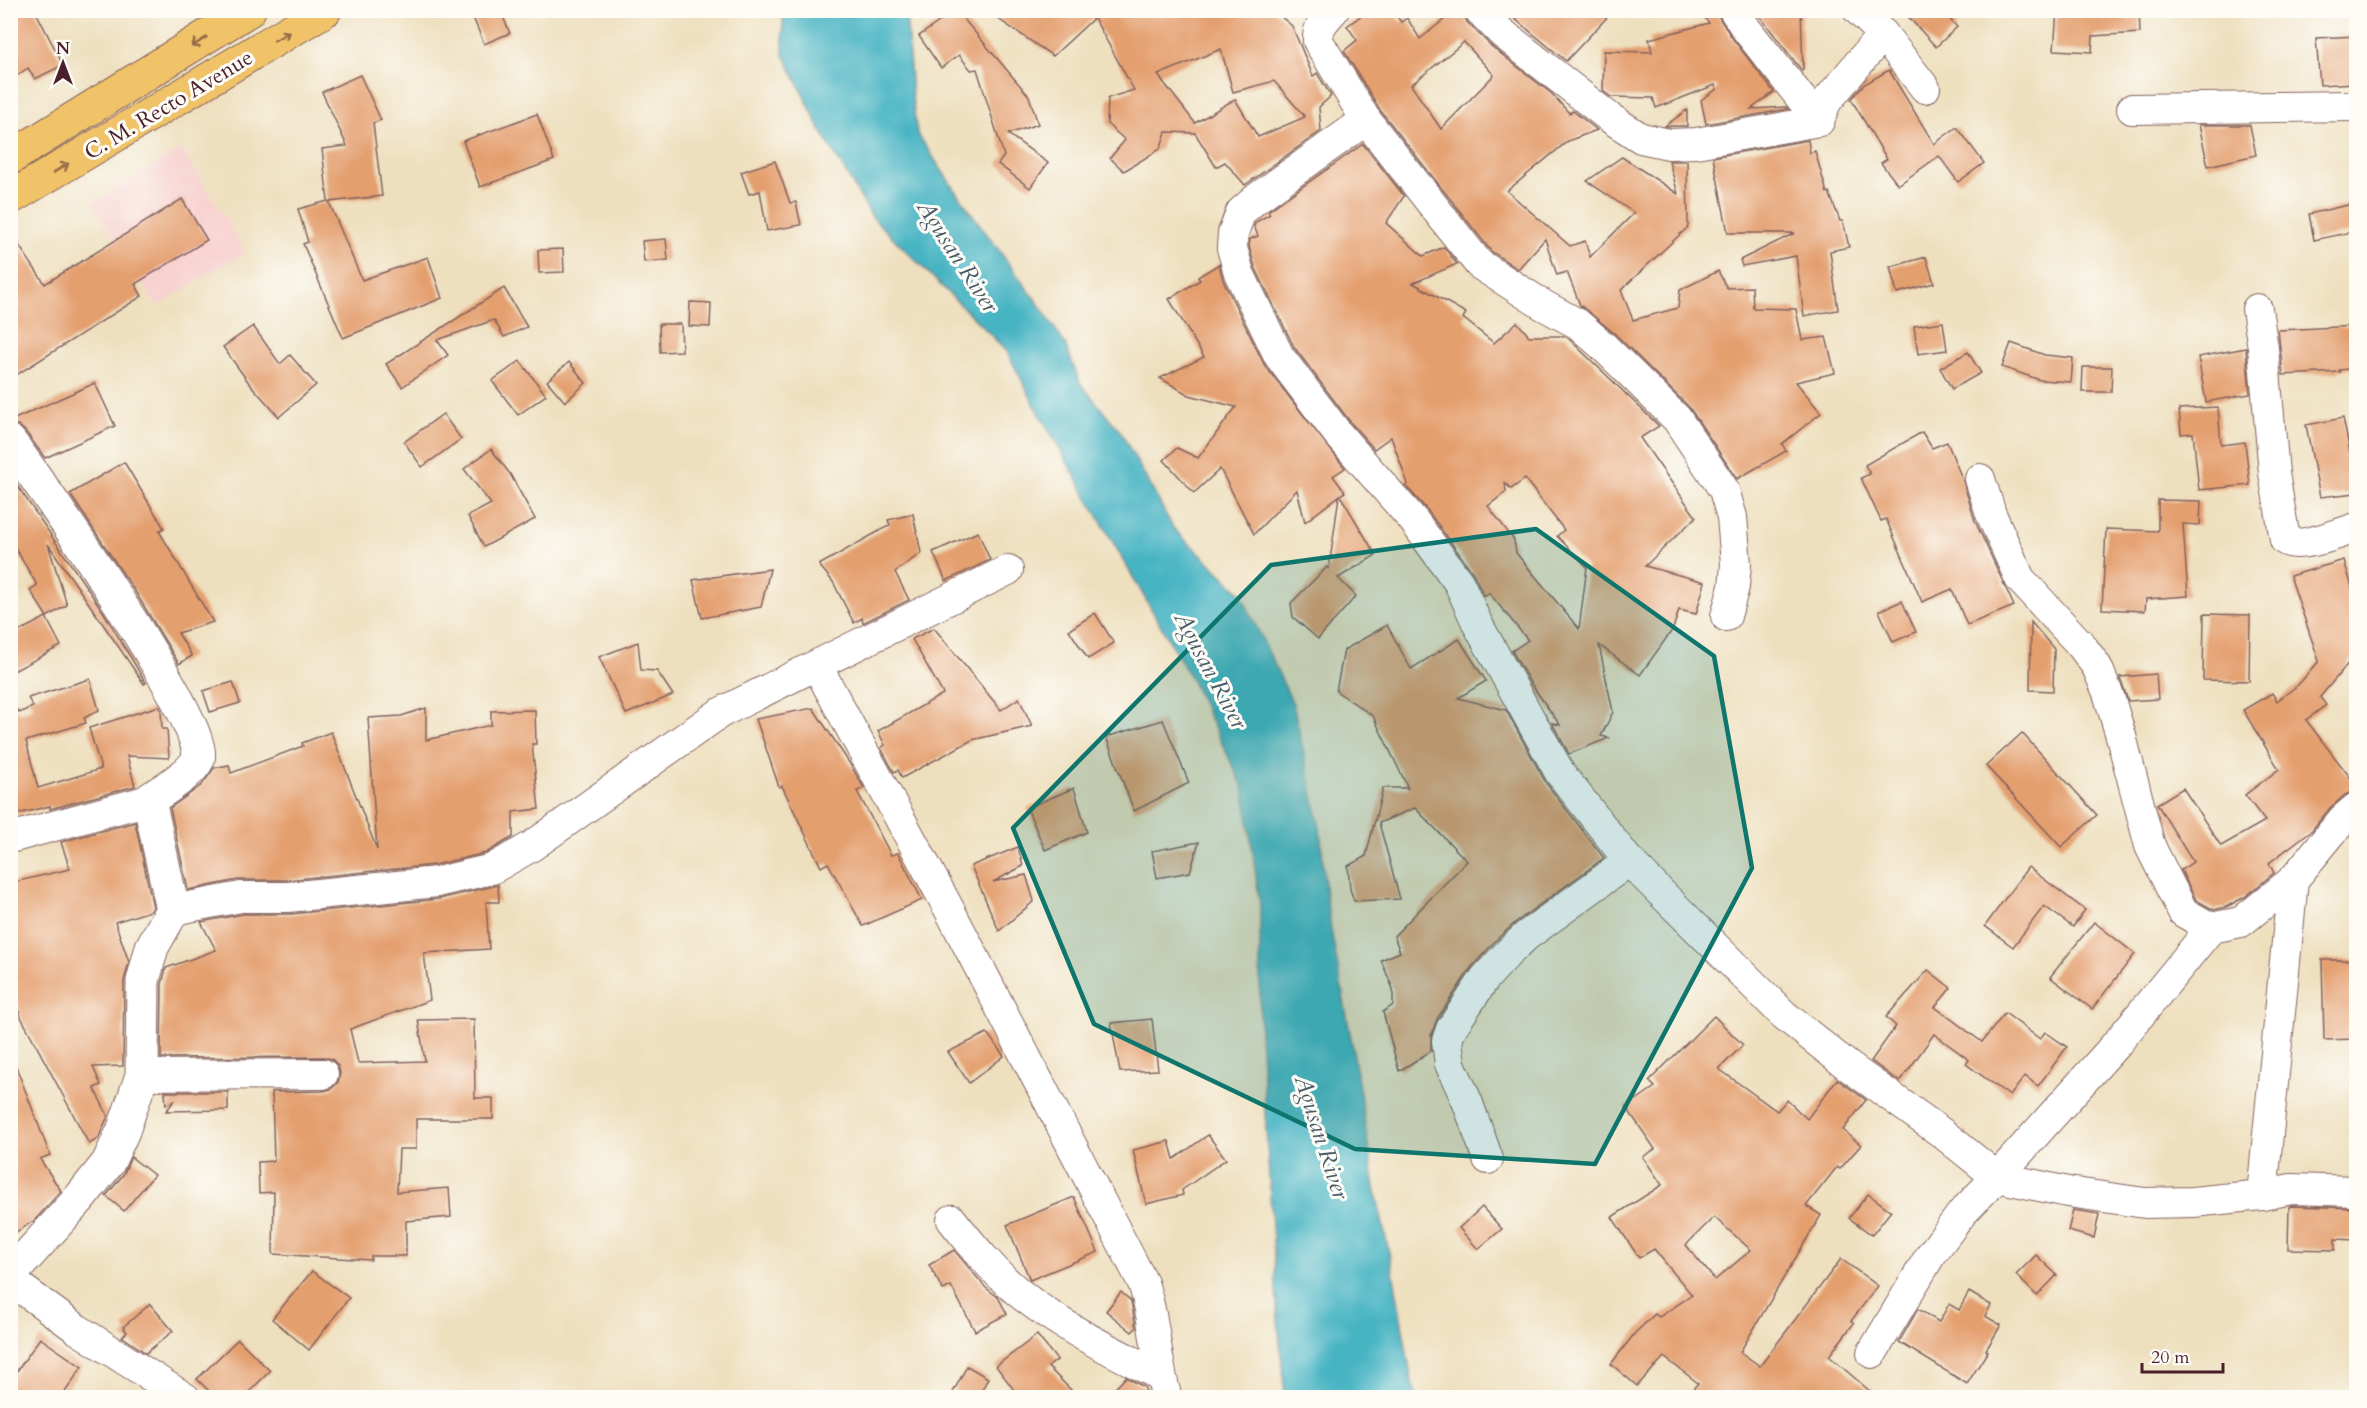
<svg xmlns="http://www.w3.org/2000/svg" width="2367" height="1408" font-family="Cardo,serif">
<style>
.built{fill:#f7d0ce}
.water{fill:#47b4c3;stroke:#486a77;stroke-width:1.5}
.building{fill:#e49f6e;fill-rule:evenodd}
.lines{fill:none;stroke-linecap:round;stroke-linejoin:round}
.minor-casing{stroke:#83625e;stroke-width:32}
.tertiary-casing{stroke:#83625e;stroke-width:35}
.trunk-casing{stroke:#83625e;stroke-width:35}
.minor{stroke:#fff;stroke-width:30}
.tertiary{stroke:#fff;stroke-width:33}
.trunk{stroke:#f1c369;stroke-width:33}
.oneway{stroke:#956947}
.marked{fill:#0f766e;fill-opacity:0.2;stroke:#0f766e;stroke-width:4.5;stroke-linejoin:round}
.labels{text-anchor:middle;stroke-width:6;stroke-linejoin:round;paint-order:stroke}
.street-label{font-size:22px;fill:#4a1f2b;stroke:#fdfcf7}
.water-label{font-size:24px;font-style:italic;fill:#495b68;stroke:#fdfcf7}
</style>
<rect width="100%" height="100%" fill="#fdfcf7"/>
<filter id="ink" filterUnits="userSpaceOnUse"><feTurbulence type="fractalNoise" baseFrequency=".0167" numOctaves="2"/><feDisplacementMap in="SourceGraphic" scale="12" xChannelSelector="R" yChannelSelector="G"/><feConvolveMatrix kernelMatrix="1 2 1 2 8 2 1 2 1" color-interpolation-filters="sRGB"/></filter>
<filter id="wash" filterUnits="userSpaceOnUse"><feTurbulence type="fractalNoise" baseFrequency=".008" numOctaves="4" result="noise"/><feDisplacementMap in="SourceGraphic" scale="24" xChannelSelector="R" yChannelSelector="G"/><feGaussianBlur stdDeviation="1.35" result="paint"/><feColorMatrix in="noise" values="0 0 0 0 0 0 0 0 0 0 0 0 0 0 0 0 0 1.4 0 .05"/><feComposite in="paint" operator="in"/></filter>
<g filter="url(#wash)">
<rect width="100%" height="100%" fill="#eedfbe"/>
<!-- built -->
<polygon class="built" points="181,148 246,252 157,306 92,203"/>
<!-- water -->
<polygon class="water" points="783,11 906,11 912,96 917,133 958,195 1040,306 1065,344 1080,383 1120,431 1174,529 1240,592 1293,704 1320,828 1326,897 1333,941 1352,1044 1375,1188 1393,1271 1412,1383 1417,1397 1285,1397 1278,1320 1260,1033 1260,905 1244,789 1189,675 1039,413 1006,350 872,217 821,131 783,52"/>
<g id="blocks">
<!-- building -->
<g class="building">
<polygon points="10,10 35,10 63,65 35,79 28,68 10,80"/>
<polygon points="470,10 500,10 510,33 484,44"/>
<polygon points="956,10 1029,96 1038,124 1008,134 1048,163 1030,188 998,164 1004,156 977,69 971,70 959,55 941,68 919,36"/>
<path d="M985,10H1273L1292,26L1313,76L1317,73L1331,96L1319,107L1321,131L1245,185L1225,162L1216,167L1195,133L1166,132L1160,149L1124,171L1110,158L1125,140L1107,124L1108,98L1134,90L1094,18L1053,56ZM1221,49L1233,92L1274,81L1305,117L1258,137L1235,99L1195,123L1158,75Z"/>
<path d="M1369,10H1392L1401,22L1407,18L1420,39L1456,10H1462L1467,22L1491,46L1552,94L1569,113L1573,111L1597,130L1568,141L1507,191L1570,246L1585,241L1590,257L1634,213L1587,181L1622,157L1678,194L1669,161H1687L1688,227L1621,290L1633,320L1678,308L1680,290L1718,271L1727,288L1752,287L1753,308L1796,309L1802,340L1826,337L1835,373L1796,382L1821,413L1782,444L1786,451L1737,479L1689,407L1614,333L1580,305L1567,272L1557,275L1545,239L1518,269L1491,251L1380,110L1344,51L1357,40L1347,26ZM1464,42L1494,75L1441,129L1411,85Z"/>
<polygon points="1504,10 1614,10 1566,61"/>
<polygon points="1698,10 1717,10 1720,19 1733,39 1774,92 1751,109 1786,107 1788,109 1706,124 1701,100 1717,89 1715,85 1656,108 1653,98 1611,97 1603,91 1604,51 1652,52 1649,39 1709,23"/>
<polygon points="1755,10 1801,10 1803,70 1802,71"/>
<polygon points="1902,10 1941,10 1957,27 1936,47"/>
<polygon points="2095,10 2139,10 2140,33 2093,36 2092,52 2054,50 2057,11 2096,14"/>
<polygon points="2356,36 2356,83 2320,85 2316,38"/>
<polygon points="1889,70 1934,144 1957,127 1984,163 1958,182 1939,156 1898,185 1881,163 1887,159 1851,99 1863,85"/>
<polygon points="360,75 381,120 373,123 382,196 329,202 362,280 428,257 442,298 343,338 303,244 308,242 298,209 328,201 322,149 347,146 322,92"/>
<polygon points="1687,110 1687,126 1665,126"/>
<polygon points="537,114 554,160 480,187 463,141"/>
<polygon points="2199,125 2250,125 2256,155 2208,166"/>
<polygon points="1808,140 1810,153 1815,151 1827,193 1829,192 1840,221 1843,221 1849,247 1830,251 1838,310 1804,316 1796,256 1742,266 1740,260 1795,233 1728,233 1713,157"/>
<path d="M1363,144L1404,196L1386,223L1423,256L1444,247L1457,264L1413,283L1466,313L1463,318L1494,343L1517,322L1529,336H1564L1568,338L1659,426L1640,438L1696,517L1645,566L1705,582L1696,614L1679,610L1673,629L1640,675L1599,645L1613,712L1601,736L1609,738L1569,754L1552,723L1560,725L1529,681L1512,651L1528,640L1489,593L1484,596L1473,573L1428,511L1406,486L1408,484L1391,437L1374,449L1351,423L1294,347L1255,267L1249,246L1250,239L1258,236L1254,226L1256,222L1270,214L1268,211ZM1525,479L1564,530L1557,536L1587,567L1579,629L1516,553L1514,540L1488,506L1506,492L1505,483L1511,489Z"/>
<polygon points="775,161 790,203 796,202 801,225 767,231 760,191 749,194 741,172"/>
<polygon points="182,199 207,240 135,284 142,296 10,379 10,232 45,284"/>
<polygon points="2356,203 2356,231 2314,240 2309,214"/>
<polygon points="666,239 668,260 644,262 642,241"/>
<polygon points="563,249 564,272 539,273 538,250"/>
<polygon points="1926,257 1934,283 1897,293 1890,267"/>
<polygon points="1219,264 1223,280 1265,366 1345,468 1333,476 1345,492 1340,495 1376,555 1338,578 1356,596 1318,639 1293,617 1291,603 1327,567 1329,569 1339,496 1305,522 1297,490 1254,534 1220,469 1194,493 1164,460 1177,448 1198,458 1236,407 1189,395 1160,378 1204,357 1169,299 1200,280 1198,277"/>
<polygon points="504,288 527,327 504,337 494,320 437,340 448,355 402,387 386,364"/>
<polygon points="690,302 711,303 710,327 689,326"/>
<polygon points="1943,322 1947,350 1918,354 1914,326"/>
<polygon points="659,324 681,324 682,351 660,352"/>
<polygon points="253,326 280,364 290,355 316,385 279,417 249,383 223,347"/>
<polygon points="2356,326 2356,368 2339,370 2340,372 2283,375 2278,330"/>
<polygon points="2011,343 2045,355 2073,358 2071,382 2040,380 2002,367"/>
<polygon points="2246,348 2250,394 2206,402 2198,357"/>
<polygon points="1968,352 1981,373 1952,389 1940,368"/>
<polygon points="520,361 546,395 518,415 492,381"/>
<polygon points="569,362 586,383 565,402 547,381"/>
<polygon points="2083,367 2112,367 2111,392 2082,392"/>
<polygon points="95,383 115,426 45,458 25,431 18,425 10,424 10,421"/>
<polygon points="2218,407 2221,445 2245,442 2250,485 2199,490 2193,433 2181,434 2179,409"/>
<polygon points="443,414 461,439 422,467 404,442"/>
<polygon points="2343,418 2354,471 2356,493 2320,497 2306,425"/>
<polygon points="1922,432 1932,448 1947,442 1963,481 1975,521 2014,606 1967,625 1952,589 1922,602 1886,519 1881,521 1861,478 1870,474 1865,465"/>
<polygon points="491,449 510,474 535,519 484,547 468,516 491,504 464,469"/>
<polygon points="124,462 164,528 159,531 213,622 178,633 192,656 179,664 136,593 70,494"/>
<polygon points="10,475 104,613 146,683 144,684 48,544 67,605 47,617 30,590 37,585 10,539"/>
<polygon points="2158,500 2201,501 2200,525 2183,524 2188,596 2146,599 2145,611 2102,609 2106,529 2158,531"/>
<polygon points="913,514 921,553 895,572 909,600 863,623 862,618 854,623 833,582 819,565 890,525 888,520"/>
<polygon points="978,532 990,560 946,581 933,552"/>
<polygon points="2344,560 2356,601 2356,654 2320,697 2326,705 2306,720 2356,785 2356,791 2345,795 2330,808 2312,830 2269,863 2274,873 2245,897 2226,907 2214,910 2196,900 2181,870 2193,862 2157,804 2183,788 2221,846 2265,821 2245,795 2279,769 2243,710 2272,693 2277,701 2298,685 2319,661 2290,576"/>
<polygon points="770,569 761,607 702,618 693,580"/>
<polygon points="1902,601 1916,632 1893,642 1879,611"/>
<polygon points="1095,613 1114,643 1088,659 1069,630"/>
<polygon points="2204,614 2250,615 2249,681 2203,680"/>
<polygon points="46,617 61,646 10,673 10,636"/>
<polygon points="2031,622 2054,649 2053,691 2030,690"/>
<polygon points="1387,625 1411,669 1459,639 1486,681 1458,698 1506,710 1546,783 1604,858 1516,922 1496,940 1471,968 1437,1019 1431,1036 1431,1051 1399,1071 1383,1012 1393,1005 1393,989 1381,960 1400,952 1394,936 1467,861 1415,808 1379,823 1400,899 1354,901 1350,889 1348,866 1366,856 1383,788 1408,788 1373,716 1336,691 1344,650"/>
<polygon points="934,628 1001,710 1019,698 1032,726 972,740 902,778 898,770 894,772 881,748 885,745 878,731 943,694 912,639"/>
<polygon points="638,642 641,670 657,671 673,695 626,714 599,657"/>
<polygon points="2156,674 2158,699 2128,701 2120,677"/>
<polygon points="90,679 99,710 84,718 86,723 26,741 38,788 101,769 89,728 159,706 161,710 162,729 167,729 169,758 127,756 135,786 50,809 50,806 10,816 10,711 18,710 19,713 33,707 28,698"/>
<polygon points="233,682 240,703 210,712 203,691"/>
<polygon points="426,708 426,740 491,725 491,711 535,710 536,744 532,744 539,809 513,812 513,837 486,853 434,865 287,880 238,880 188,890 170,808 202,785 214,768 229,765 231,773 303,746 302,743 331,732 377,850 368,718 401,716"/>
<polygon points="813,708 850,764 864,788 857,791 891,855 898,853 922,900 863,926 828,863 821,867 782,786 779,787 756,719"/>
<polygon points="1163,720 1189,783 1134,811 1106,737"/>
<polygon points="2022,733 2097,815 2061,847 1986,766"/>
<polygon points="1074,788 1087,832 1045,850 1027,808"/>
<polygon points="135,822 153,907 151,911 115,922 129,962 124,981 123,1066 93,1067 101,1085 94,1088 108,1116 98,1139 89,1144 21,1017 10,979 10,883 70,869 61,842"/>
<polygon points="1199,842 1190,872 1157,878 1152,851"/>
<polygon points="1018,847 1023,866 993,882 1026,875 1034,901 999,931 971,866"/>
<polygon points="2028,867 2085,910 2073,927 2044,906 2013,947 1985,926"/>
<polygon points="498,885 499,902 486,902 489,949 424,953 430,1000 350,1029 358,1063 425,1061 418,1020 474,1019 475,1098 493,1098 493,1119 416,1119 416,1149 399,1149 397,1192 449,1188 451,1217 406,1221 406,1256 371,1256 371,1260 273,1254 274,1192 259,1193 258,1162 274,1161 272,1092 323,1091 331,1089 338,1082 340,1073 338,1066 332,1059 323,1057 161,1058 162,984 166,968 216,950 201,922 243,914 290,914 439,899"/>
<polygon points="2094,922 2135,954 2092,1009 2050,977"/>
<polygon points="2322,960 2356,960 2356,1039 2324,1040"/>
<polygon points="1928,970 1951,988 1935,1007 1982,1042 2005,1013 2040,1039 2045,1032 2067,1047 2038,1086 2025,1076 2010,1096 1966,1064 1969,1060 1934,1034 1900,1082 1871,1061 1896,1026 1886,1017"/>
<path d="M1714,1016L1743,1045L1719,1069L1777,1111L1787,1100L1807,1119L1837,1079L1866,1100L1843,1130L1861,1145L1840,1169L1837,1167L1806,1206L1821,1215L1740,1352L1760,1366L1841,1259L1878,1286L1851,1321L1854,1323L1829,1356L1878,1398H1685L1698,1383L1664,1357L1637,1386L1611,1364L1635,1333L1655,1314L1659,1317L1692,1295L1654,1249L1639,1258L1612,1217L1662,1185L1643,1157L1655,1149L1626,1107L1655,1087L1649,1081ZM1714,1217L1751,1250L1715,1280L1686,1245Z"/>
<polygon points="1152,1019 1158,1070 1120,1072 1111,1023"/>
<polygon points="987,1033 1004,1056 969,1083 948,1052"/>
<polygon points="12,1056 50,1155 40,1159 61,1191 34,1221 10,1236 10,1057"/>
<polygon points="165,1092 228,1092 228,1110 166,1111 175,1100 166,1105"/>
<polygon points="1208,1135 1226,1159 1182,1190 1183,1195 1146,1204 1133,1150 1169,1141 1174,1159"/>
<polygon points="131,1157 154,1175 124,1211 106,1196 123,1175"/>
<polygon points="1868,1194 1891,1211 1872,1235 1849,1218"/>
<polygon points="1074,1197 1098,1252 1030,1280 1007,1225"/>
<polygon points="2293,1206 2356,1208 2356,1240 2335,1239 2335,1250 2288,1249 2289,1207"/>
<polygon points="1482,1207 1502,1229 1478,1249 1459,1228"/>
<polygon points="2073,1210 2099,1214 2094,1238 2068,1231"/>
<polygon points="954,1250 986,1288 998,1297 1007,1314 975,1331 951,1286 943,1290 929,1265"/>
<polygon points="2036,1255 2057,1275 2037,1296 2016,1275"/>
<polygon points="312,1271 349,1298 309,1350 272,1319"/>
<polygon points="1121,1292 1131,1301 1136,1328 1132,1332 1106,1311"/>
<polygon points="1969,1292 1991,1305 1985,1316 2001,1325 1986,1350 1988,1351 1967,1384 1899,1342 1918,1309 1939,1322 1949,1304 1959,1310"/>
<polygon points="150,1304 173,1331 146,1353 124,1338 122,1337 127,1332 123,1327"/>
<polygon points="1037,1335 1057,1360 1048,1367 1079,1398 1020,1398 996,1366"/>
<polygon points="40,1338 82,1367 61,1398 10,1398 10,1381"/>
<polygon points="238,1339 270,1371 243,1398 216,1398 197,1379"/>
<polygon points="967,1366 988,1378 978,1398 950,1398"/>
<polygon points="1126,1377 1144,1387 1149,1398 1106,1398"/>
</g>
</g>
</g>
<g filter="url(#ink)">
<use href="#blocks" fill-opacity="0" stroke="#83625e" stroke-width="1.5"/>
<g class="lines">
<!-- minor casing -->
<g class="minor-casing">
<g id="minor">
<path d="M1334,10C1325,20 1317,27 1318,41L1366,120L1257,198L1241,212L1233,233L1232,248L1239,273L1279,356L1338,434L1414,521L1459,583L1478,625L1560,773L1629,861L1784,1015L1848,1066L1942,1133L1997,1177L2068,1192L2145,1203L2193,1202L2262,1195L2291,1189L2356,1191"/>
<polyline points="1479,10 1502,33 1610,118 1641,138 1669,144 1696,143 1819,121 1826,102 1883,34"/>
<polyline points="1734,10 1747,30 1819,121"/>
<polyline points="1858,10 1883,34 1925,88"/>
<polyline points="2132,109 2356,106"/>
<polyline points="1366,120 1479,264 1543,305 1578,324 1603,346 1677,419 1724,490 1732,517 1736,564 1734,587 1726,616"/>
<path d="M2257,309L2263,348L2274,473L2285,540C2299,550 2340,533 2356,528"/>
<polyline points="1980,479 1991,514 2020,579 2081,645 2097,667 2108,693 2121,736 2150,846 2183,912 2211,928"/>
<path d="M817,666L949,909L1143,1283C1156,1320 1155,1360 1167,1398"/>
<polyline points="10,838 149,800"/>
<polyline points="173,910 241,897 288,897 437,882 492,869 532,846 720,713 1008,570"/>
<polyline points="142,1075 323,1074"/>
<polyline points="1488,1159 1467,1101 1450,1064 1447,1041 1451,1029 1485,978 1509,952 1526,936 1629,861"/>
<polyline points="2262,1195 2293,880"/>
<path d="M952,1220C972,1245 993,1271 1018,1292C1061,1327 1112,1351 1161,1376"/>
<polyline points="10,1280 77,1329 185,1398"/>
<polyline points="1872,1353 1930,1256 1962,1213 1997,1177 2118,1042 2211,928 2241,922 2293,880 2343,819 2356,808"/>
</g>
</g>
<!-- tertiary casing -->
<g class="tertiary-casing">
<path id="tertiary" d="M10,442C39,481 211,727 198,759C192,774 161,791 149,800L173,910L152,947L143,981L142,1075L123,1131L108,1163L79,1199L10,1275"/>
</g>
<!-- trunk casing -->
<g class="trunk-casing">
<g id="trunk">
<polyline points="10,158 249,10"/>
<polyline points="10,198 325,10"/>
</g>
</g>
<!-- minor -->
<use href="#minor" class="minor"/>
<!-- tertiary -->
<use href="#tertiary" class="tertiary"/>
<!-- trunk -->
<use href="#trunk" class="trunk"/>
</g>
<!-- one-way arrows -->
<defs><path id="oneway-shaft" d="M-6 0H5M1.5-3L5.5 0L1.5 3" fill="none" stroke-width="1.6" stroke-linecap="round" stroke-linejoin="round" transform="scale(1.5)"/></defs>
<g class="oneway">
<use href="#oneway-shaft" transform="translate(282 36) rotate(-30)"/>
<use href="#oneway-shaft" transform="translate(199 42) rotate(148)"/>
<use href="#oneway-shaft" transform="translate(61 168) rotate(-31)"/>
</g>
</g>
<!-- marked area -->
<path class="marked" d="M1536,529L1714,656L1752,868L1595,1164L1355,1149L1094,1024L1013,828L1271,565Z"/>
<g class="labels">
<!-- street labels -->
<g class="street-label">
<text transform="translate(168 104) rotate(-31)" y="8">C. M. Recto Avenue</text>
</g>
<!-- water labels -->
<g class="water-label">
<text transform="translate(958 256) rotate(57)" y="8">Agusan River</text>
<text transform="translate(1211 670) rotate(62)" y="8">Agusan River</text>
<text transform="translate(1322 1137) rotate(72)" y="8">Agusan River</text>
</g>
</g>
<!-- margin -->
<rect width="2367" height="1408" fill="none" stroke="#fdfcf7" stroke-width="36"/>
<!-- north arrow -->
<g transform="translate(63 63)" stroke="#fdfcf7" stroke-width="4.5" paint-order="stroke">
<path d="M0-4.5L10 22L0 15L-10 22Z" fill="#4a1f2b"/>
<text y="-9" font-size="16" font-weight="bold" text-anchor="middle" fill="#4a1f2b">N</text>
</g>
<!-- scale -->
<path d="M2142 1363v9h81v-9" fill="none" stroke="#4a1f2b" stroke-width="3"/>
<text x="2151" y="1363" font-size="18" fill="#4a1f2b" stroke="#fdfcf7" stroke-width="4.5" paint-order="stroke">20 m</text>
</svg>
